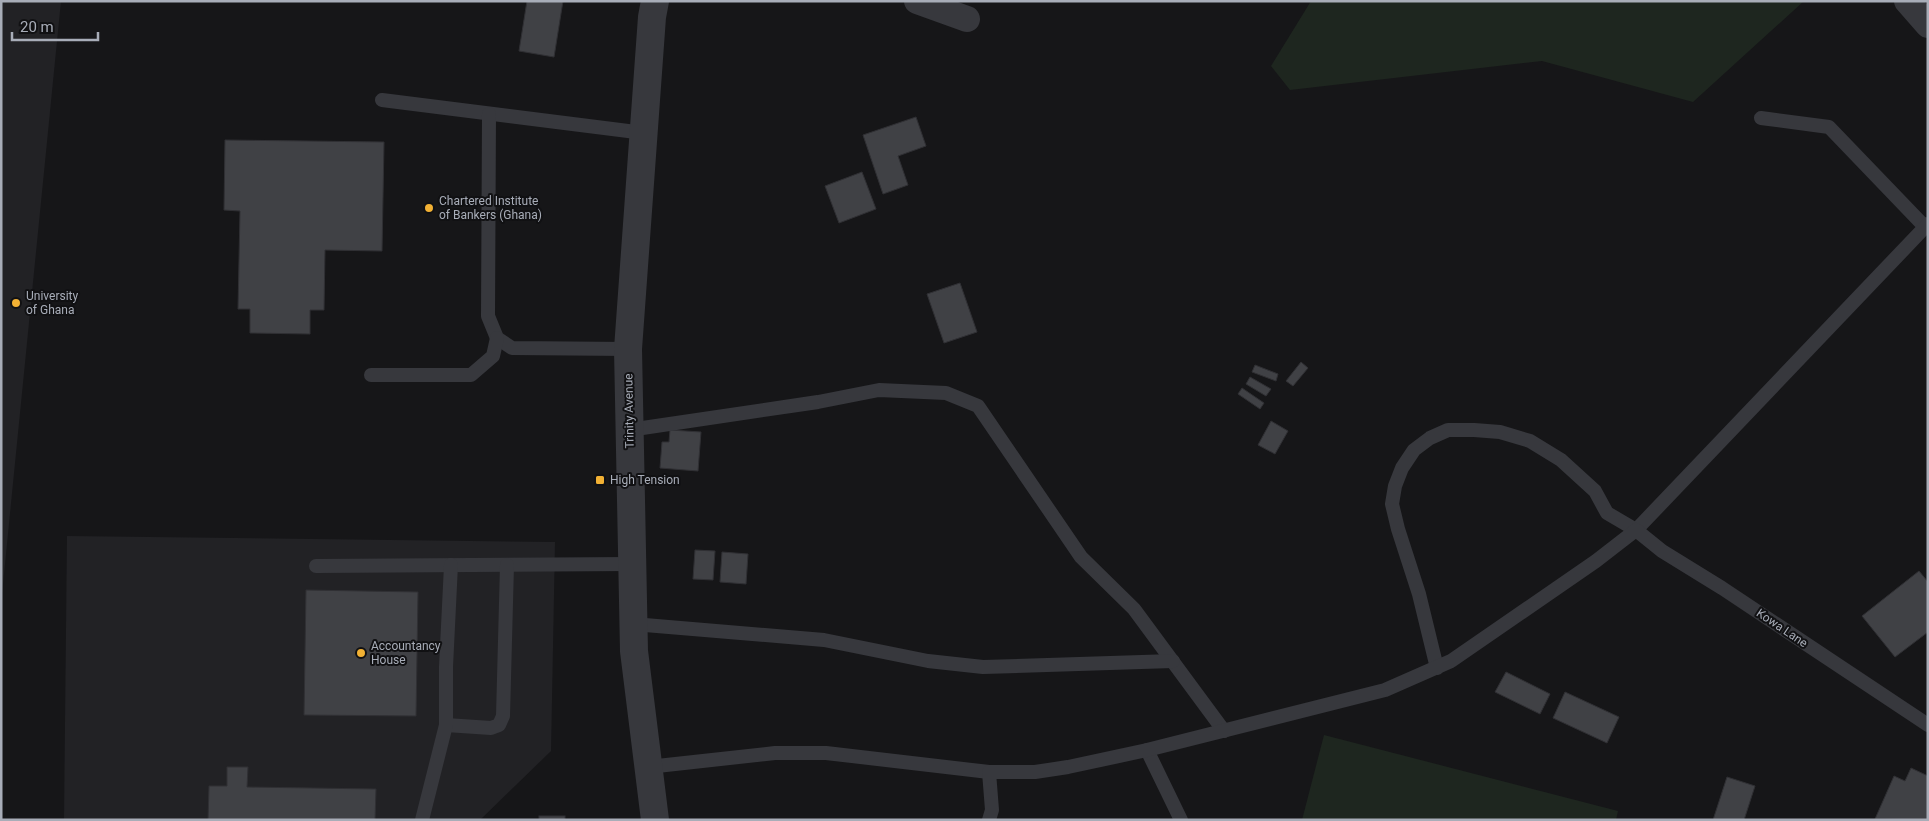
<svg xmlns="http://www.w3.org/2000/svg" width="1929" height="821" font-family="Roboto,sans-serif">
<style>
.built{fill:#222225}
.green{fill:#1e261f}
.building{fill:#404145;stroke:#303034}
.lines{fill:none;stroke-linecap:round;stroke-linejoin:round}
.service{stroke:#37383d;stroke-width:14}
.minor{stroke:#37383d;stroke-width:26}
.tertiary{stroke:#37383d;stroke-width:28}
.poi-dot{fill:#f2b134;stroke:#111113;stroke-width:2}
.labels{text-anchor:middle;stroke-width:4;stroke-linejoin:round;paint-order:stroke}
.poi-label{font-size:12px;fill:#a8adb8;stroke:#111113;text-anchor:start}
.street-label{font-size:12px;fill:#a8adb8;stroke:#111113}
</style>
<rect width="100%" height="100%" fill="#161618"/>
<!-- built -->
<g class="built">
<polygon points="1,1 61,1 1,604"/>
<polygon points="67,536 555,542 551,751 480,820 64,820"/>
</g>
<!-- green -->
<g class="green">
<polygon points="1311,1 1804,1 1693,102 1542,61 1290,90 1271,66"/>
<polygon points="1324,735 1618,811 1616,820 1302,820"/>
</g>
<!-- building -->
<g class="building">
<polygon points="527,1 563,1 554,57 519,51"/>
<polygon points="916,117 926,146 898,156 908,185 883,194 863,135"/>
<polygon points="225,140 384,142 382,251 325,250 324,310 310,310 310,334 250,333 250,309 238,309 240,211 224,210"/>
<polygon points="862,172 876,209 839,223 825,186"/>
<polygon points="960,283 977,332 944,343 927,294"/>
<polygon points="1301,362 1308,368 1293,386 1286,381"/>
<polygon points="1255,365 1278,374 1276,381 1252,372"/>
<polygon points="1250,377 1271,389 1266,396 1246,384"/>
<polygon points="1242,388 1264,403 1260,409 1238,394"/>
<polygon points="1271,421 1288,431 1275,454 1258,445"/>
<polygon points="670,430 701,432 698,471 660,468 662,442 669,442"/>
<polygon points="695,550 715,551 713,580 693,579"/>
<polygon points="722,552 748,554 746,584 720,582"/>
<polygon points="1919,571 1928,582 1928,632 1895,657 1862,616"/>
<polygon points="306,590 418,592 416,716 304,715"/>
<polygon points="1506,672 1550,694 1540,714 1495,692"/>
<polygon points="1565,692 1619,717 1607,743 1553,718"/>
<polygon points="227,767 248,767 247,787 376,789 375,820 208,820 209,786 227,786"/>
<polygon points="1911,768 1928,776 1928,820 1875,819 1894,776 1905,781"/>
<polygon points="1727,777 1755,786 1744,820 1713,820"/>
<rect x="539" y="816" width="26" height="4"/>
</g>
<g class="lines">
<!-- service -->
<g class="service">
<polyline points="382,100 644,133"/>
<polyline points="489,114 488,316 497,338 512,348 628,349"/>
<polyline points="1761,118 1829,127 1925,227"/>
<polyline points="371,375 471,375 493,356 497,338"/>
<polyline points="629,430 818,402 879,390 946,393 978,406 1081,557 1134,609 1224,731"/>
<polyline points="316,566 632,564"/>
<polyline points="633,624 824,640 928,661 983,667 1173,661"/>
<polyline points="1437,668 1419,594 1398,529 1392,504 1395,486 1402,468 1414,450 1430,438 1448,430 1474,430 1500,432 1530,441 1561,460 1595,491 1607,513 1636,530 1928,224"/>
<polyline points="446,725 491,728 499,725 503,716 507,565"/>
<polyline points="1147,750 1181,820"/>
<polyline points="648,767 775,753 826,753 989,772"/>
<polyline points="422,820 446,725 446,667 451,565"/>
<polyline points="989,820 992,810 989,772 1035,772 1068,767 1147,750 1385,690 1451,661 1596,561 1636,530 1662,551 1722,588 1928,725"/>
</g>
<!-- minor -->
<g class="minor">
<polyline points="917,1 967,19"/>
<polyline points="1907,1 1928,25"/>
</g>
<!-- tertiary -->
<polyline class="tertiary" points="655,1 652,17 628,349 634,651 655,820"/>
</g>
<!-- markers -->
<g class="poi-dot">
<circle cx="429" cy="208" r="5"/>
<circle cx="16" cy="303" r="5"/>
<rect x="595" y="475" width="10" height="10" rx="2.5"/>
<circle cx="361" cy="653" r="5"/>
</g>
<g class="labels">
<!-- poi labels -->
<g class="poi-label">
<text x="439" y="205">Chartered Institute<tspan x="439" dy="14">of Bankers (Ghana)</tspan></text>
<text x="26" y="300">University<tspan x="26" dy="14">of Ghana</tspan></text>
<text x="610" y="484">High Tension</text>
<text x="371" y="650">Accountancy<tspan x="371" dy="14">House</tspan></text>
</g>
<!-- street labels -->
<g class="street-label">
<text transform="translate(629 411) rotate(-91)" y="4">Trinity Avenue</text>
<text transform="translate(1782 628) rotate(34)" y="4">Kowa Lane</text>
</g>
</g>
<!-- border -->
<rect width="1929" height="821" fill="none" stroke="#a8adb8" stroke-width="5"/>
<!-- scale -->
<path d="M12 32v8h86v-8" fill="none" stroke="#a8adb8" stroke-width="2.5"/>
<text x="20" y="32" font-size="15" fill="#a8adb8" stroke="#111113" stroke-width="4" paint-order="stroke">20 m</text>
</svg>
